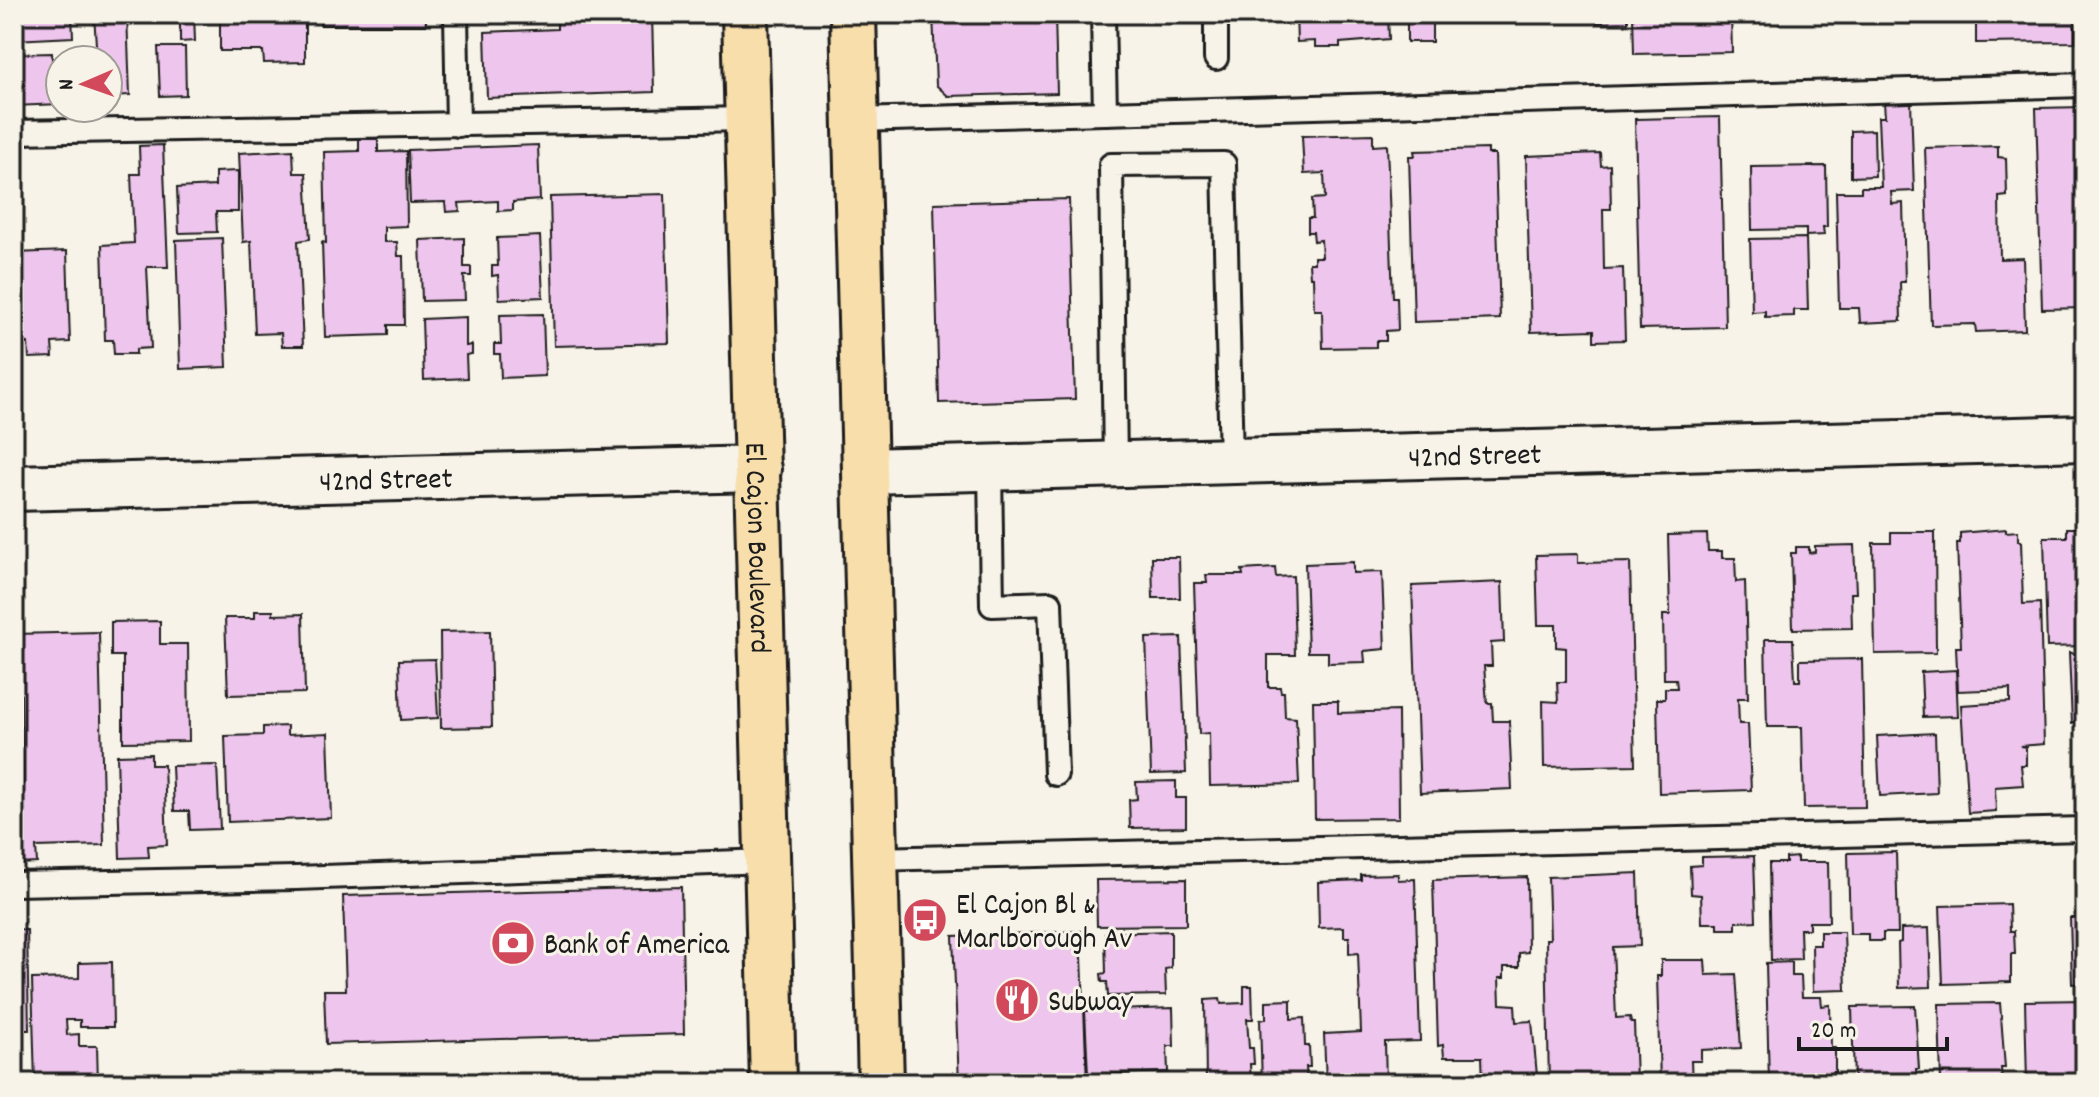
<svg xmlns="http://www.w3.org/2000/svg" width="2099" height="1097" font-family="Dekko,sans-serif">
<style>
.building{fill:#eec5ec;stroke:#1c1c1c;stroke-width:2}
.lines{fill:none;stroke-linecap:round;stroke-linejoin:round}
.lane-casing{stroke:#1c1c1c;stroke-width:28}
.street-casing{stroke:#1c1c1c;stroke-width:50}
.primary-casing{stroke:#1c1c1c;stroke-width:50}
.lane{stroke:#f7f3e8;stroke-width:22}
.street{stroke:#f7f3e8;stroke-width:44}
.primary{stroke:#f8deab;stroke-width:44}
.labels{text-anchor:middle;stroke-width:6;stroke-linejoin:round;paint-order:stroke}
.street-label{font-size:30px;fill:#1c1c1c;stroke:#f7f3e8}
.poi-label{font-size:30px;fill:#1c1c1c;stroke:#f7f3e8;text-anchor:start}
</style>
<rect width="100%" height="100%" fill="#f7f3e8"/>
<filter id="ink" filterUnits="userSpaceOnUse"><feTurbulence type="fractalNoise" baseFrequency=".0125" numOctaves="2"/><feDisplacementMap in="SourceGraphic" scale="16" xChannelSelector="R" yChannelSelector="G"/><feConvolveMatrix kernelMatrix="1 2 1 2 8 2 1 2 1" color-interpolation-filters="sRGB"/></filter>
<g filter="url(#ink)">
<!-- building -->
<g class="building">
<polygon points="14,14 72,14 73,37 14,40"/>
<polygon points="94,14 127,14 130,95 108,96 108,60 97,60"/>
<polygon points="180,14 194,14 195,41 180,42"/>
<polygon points="220,14 305,14 305,62 264,63 263,51 220,51"/>
<rect x="320" y="14" width="106" height="11"/>
<polygon points="557,14 652,14 654,92 487,98 485,32 557,29"/>
<polygon points="933,14 1055,14 1057,93 948,96 936,85"/>
<polygon points="1296,14 1388,14 1389,39 1340,43 1340,47 1315,47 1315,41 1297,42"/>
<polygon points="1403,14 1432,14 1432,42 1407,42 1407,15"/>
<polygon points="1596,14 1628,14 1628,22 1597,23"/>
<polygon points="1633,14 1731,14 1732,52 1634,54"/>
<polygon points="1914,14 1960,14 1961,21 1914,22"/>
<polygon points="1976,14 2075,14 2075,42 1976,43"/>
<polygon points="158,47 185,47 186,95 160,96"/>
<polygon points="52,53 53,72 60,72 60,104 14,106 14,54"/>
<polygon points="1911,101 1914,191 1891,192 1892,204 1903,203 1905,282 1900,282 1901,321 1860,323 1859,308 1839,308 1836,192 1861,192 1861,187 1881,187 1878,117 1885,117 1884,102"/>
<polygon points="2085,107 2085,308 2042,309 2036,108"/>
<polygon points="1720,117 1725,327 1640,329 1635,119"/>
<polygon points="1874,130 1875,176 1851,177 1851,131"/>
<polygon points="1373,134 1373,146 1387,145 1393,297 1397,297 1398,330 1386,331 1386,341 1376,341 1376,347 1323,348 1322,310 1314,310 1313,277 1310,277 1309,263 1314,263 1314,257 1322,257 1321,240 1314,241 1313,232 1308,232 1308,218 1313,218 1312,199 1325,198 1324,173 1304,174 1302,136"/>
<polygon points="359,139 378,139 378,152 406,151 407,226 384,227 384,242 397,242 398,256 403,256 404,325 388,325 388,335 325,337 322,242 326,243 324,152 359,151"/>
<polygon points="163,145 168,267 147,267 151,348 136,349 136,354 114,354 113,340 105,340 102,245 134,243 131,174 140,174 139,146"/>
<polygon points="538,145 540,200 513,202 513,210 498,211 498,201 459,203 460,211 446,212 445,202 410,203 408,150"/>
<polygon points="1998,146 1998,157 2006,158 2007,196 1999,197 2000,259 2023,258 2025,330 1976,332 1975,324 1931,325 1925,148"/>
<polygon points="1488,149 1488,154 1495,154 1500,319 1414,322 1409,156 1415,156 1414,151"/>
<polygon points="293,150 294,173 306,173 310,239 298,241 303,346 282,346 281,333 255,334 251,241 243,242 239,153"/>
<polygon points="1600,153 1601,166 1610,165 1611,209 1603,209 1604,269 1623,268 1625,340 1594,341 1594,330 1531,332 1526,156"/>
<polygon points="1826,166 1827,227 1823,227 1824,235 1806,236 1806,229 1752,230 1751,167"/>
<polygon points="238,171 238,212 216,212 217,232 179,233 177,188 215,186 215,172"/>
<polygon points="665,194 669,343 554,346 550,197"/>
<polygon points="1069,199 1075,399 939,403 934,203"/>
<polygon points="540,236 543,297 499,299 498,275 492,276 492,266 498,266 497,238"/>
<polygon points="222,238 227,367 180,369 176,240"/>
<polygon points="464,238 464,267 471,267 471,276 464,276 465,300 422,301 420,240"/>
<polygon points="1806,238 1808,310 1794,310 1794,316 1765,317 1765,311 1752,312 1750,239"/>
<polygon points="67,251 70,342 52,343 53,357 29,358 28,343 14,344 14,253"/>
<polygon points="543,314 545,376 501,378 500,354 494,354 494,344 501,344 500,315"/>
<polygon points="466,317 466,346 472,345 472,354 466,355 467,378 424,380 422,319"/>
<polygon points="2067,528 2085,528 2085,646 2047,647 2044,537 2067,537"/>
<polygon points="2006,529 2006,532 2018,531 2018,541 2021,541 2023,604 2040,603 2044,744 2020,746 2026,747 2026,765 2021,765 2023,785 1995,787 1996,811 1968,813 1961,705 2010,702 2010,689 1958,691 1956,647 1961,647 1957,543 1960,543 1960,533"/>
<polygon points="1891,532 1935,532 1936,653 1875,654 1873,543 1891,543"/>
<polygon points="1707,534 1708,551 1722,551 1722,558 1735,558 1736,582 1745,581 1748,698 1738,698 1739,724 1748,724 1751,790 1659,793 1657,699 1665,699 1665,688 1677,688 1676,679 1664,679 1663,615 1670,615 1668,535"/>
<polygon points="1854,545 1856,593 1851,593 1852,628 1793,629 1791,553 1796,553 1796,547 1809,547 1809,553 1815,552 1815,546"/>
<polygon points="1578,554 1578,563 1630,562 1635,765 1544,767 1543,701 1558,702 1557,682 1566,682 1566,648 1556,647 1556,625 1538,625 1536,555"/>
<polygon points="1152,557 1179,557 1180,598 1153,598"/>
<polygon points="1353,562 1353,573 1382,572 1385,649 1364,651 1365,662 1328,663 1328,652 1308,652 1305,564"/>
<polygon points="1275,568 1276,577 1293,576 1295,655 1268,655 1268,687 1280,687 1281,692 1284,692 1285,717 1296,718 1299,784 1210,786 1209,733 1199,734 1194,583 1207,583 1206,575 1243,575 1242,570"/>
<polygon points="1502,582 1504,642 1491,643 1492,666 1484,666 1487,703 1492,703 1493,721 1509,721 1512,789 1420,793 1412,586"/>
<polygon points="255,611 273,611 273,615 303,614 305,693 228,695 225,618 255,618"/>
<polygon points="160,621 160,644 188,644 189,741 123,742 123,656 111,656 111,622"/>
<polygon points="490,631 492,727 441,728 440,632"/>
<polygon points="99,632 104,845 36,847 37,863 19,864 16,788 23,787 21,695 14,696 14,634"/>
<polygon points="1181,637 1186,773 1151,774 1146,638"/>
<polygon points="1765,639 1793,639 1795,681 1800,681 1800,660 1862,659 1865,807 1804,808 1802,727 1767,727"/>
<polygon points="2069,652 2085,659 2085,716 2072,723"/>
<polygon points="435,659 438,718 401,720 399,660"/>
<polygon points="1956,670 1958,716 1923,717 1921,672"/>
<polygon points="1313,701 1338,701 1338,713 1398,711 1399,818 1315,819"/>
<polygon points="287,726 287,735 328,733 331,818 228,822 225,736 263,735 263,727"/>
<polygon points="1935,733 1937,793 1880,796 1877,736"/>
<polygon points="151,754 151,765 164,765 167,845 148,846 149,857 120,858 117,755"/>
<polygon points="217,765 220,829 190,830 189,811 174,811 172,766"/>
<polygon points="1176,781 1176,798 1186,798 1186,827 1130,828 1129,800 1137,799 1136,782"/>
<polygon points="1896,852 1898,933 1883,933 1883,941 1868,941 1868,934 1850,934 1848,853"/>
<polygon points="1754,856 1756,921 1736,922 1736,929 1718,929 1718,923 1702,923 1701,895 1691,894 1690,866 1702,865 1702,857"/>
<polygon points="1797,857 1797,862 1828,862 1829,922 1809,922 1809,929 1800,929 1801,959 1771,960 1769,863 1786,863 1786,858"/>
<polygon points="1638,873 1640,946 1613,947 1616,1018 1630,1017 1631,1023 1634,1023 1636,1081 1549,1083 1546,939 1550,939 1548,877"/>
<polygon points="1398,874 1398,880 1415,879 1420,1041 1385,1042 1386,1083 1326,1083 1324,1034 1361,1032 1358,953 1349,954 1349,937 1344,937 1344,927 1319,928 1318,882 1361,880 1361,875"/>
<polygon points="1527,877 1528,952 1519,953 1519,967 1504,967 1504,978 1499,978 1500,1004 1515,1005 1516,1022 1532,1021 1537,1076 1534,1076 1535,1083 1483,1083 1482,1057 1444,1057 1443,1045 1438,1046 1433,880"/>
<polygon points="1186,879 1186,925 1097,926 1096,880"/>
<polygon points="681,887 684,1034 326,1044 324,990 346,990 343,896"/>
<polygon points="2009,904 2010,931 2014,931 2015,954 2011,954 2011,982 1943,984 1940,906"/>
<polygon points="2070,918 2085,918 2085,983 2072,984"/>
<polygon points="1929,928 1931,987 1899,988 1898,943 1901,942 1901,929"/>
<polygon points="14,930 27,930 29,1030 14,1030"/>
<polygon points="1081,931 1087,1083 959,1083 953,936"/>
<polygon points="1171,931 1171,968 1165,969 1166,995 1108,996 1107,982 1102,982 1101,974 1106,973 1105,933"/>
<polygon points="1820,932 1844,932 1846,990 1813,991 1812,945 1820,945"/>
<polygon points="1661,960 1705,960 1706,975 1736,974 1741,1048 1701,1050 1701,1061 1691,1061 1692,1083 1660,1083 1657,976 1661,976"/>
<polygon points="112,962 113,1027 80,1027 80,1020 66,1020 67,1035 79,1034 79,1046 97,1046 98,1083 35,1083 32,979 79,978 79,963"/>
<polygon points="1792,962 1792,976 1801,976 1802,997 1821,997 1822,1006 1830,1005 1831,1048 1835,1048 1835,1072 1832,1072 1832,1083 1769,1083 1766,963"/>
<polygon points="1244,986 1252,986 1253,1019 1247,1019 1249,1048 1253,1048 1254,1064 1250,1064 1251,1083 1206,1083 1205,1000 1220,999 1221,1004 1244,1003"/>
<polygon points="1291,1000 1291,1019 1304,1018 1305,1046 1309,1046 1310,1067 1306,1067 1307,1083 1262,1083 1260,1020 1266,1019 1266,1001"/>
<polygon points="2085,1000 2085,1083 2027,1083 2025,1001"/>
<polygon points="2000,1003 2005,1068 2001,1068 2002,1083 1941,1083 1939,1004"/>
<polygon points="1915,1006 1919,1069 1916,1069 1917,1083 1854,1083 1852,1007"/>
<polygon points="1173,1008 1174,1046 1167,1046 1168,1072 1088,1075 1085,1011"/>
</g>
<g class="lines">
<!-- lane casing -->
<g class="lane-casing">
<g id="lane">
<polyline points="456,14 458,125"/>
<polyline points="1103,14 1105,113"/>
<polyline points="1216,14 1216,58"/>
<polyline points="856,120 2085,85"/>
<polyline points="14,132 748,119"/>
<polyline points="1115,464 1111,165 1224,164 1231,461"/>
<polyline points="990,468 992,605 1050,603 1056,774"/>
<polyline points="874,859 2085,829"/>
<polyline points="14,884 296,878 767,861"/>
</g>
</g>
<!-- street casing -->
<g class="street-casing">
<g id="street">
<path id="s1" d="M865,471L2085,438"/>
<path id="s2" d="M14,488L758,469"/>
</g>
</g>
<!-- primary casing -->
<g class="primary-casing">
<g id="primary">
<path id="s3" d="M745,14L773,1083"/>
<polyline points="853,14 881,1083"/>
</g>
</g>
<!-- lane -->
<use href="#lane" class="lane"/>
<!-- street -->
<use href="#street" class="street"/>
<!-- primary -->
<use href="#primary" class="primary"/>
</g>
</g>
<!-- icons -->
<defs>
<g id="bus-disc" transform="scale(2.3)"><circle r="9.5" fill="#d1495b" stroke="#f7f3e8"/><path d="M-5-6H5V4H4V6H2V4H-2V6H-4V4H-5ZM-3.5-4V0h7V-4ZM-3.5 1.2v1.5H-2V1.2ZM2 1.2v1.5H3.5V1.2Z" fill="#fff"/></g>
<g id="bank-disc" transform="scale(2.3)"><circle r="9.5" fill="#d1495b" stroke="#f7f3e8"/><path d="M-6-4H6V4H-6ZM0-2.3a2.3 2.3 0 1 0 0 4.6a2.3 2.3 0 1 0 0-4.6Z" fill="#fff"/></g>
<g id="restaurant-disc" transform="scale(2.3)"><circle r="9.5" fill="#d1495b" stroke="#f7f3e8"/><path d="M-5-6h1v4h1v-4h1v4h1v-4h1v5L-1.5 .5V6h-2V.5L-5-1ZM5-6V6H3V1.5H1.5Q1.5-4 5-6Z" fill="#fff"/></g>
</defs>
<g fill-rule="evenodd">
<use href="#bus-disc" x="925" y="920"/>
<use href="#bank-disc" x="513" y="943"/>
<use href="#restaurant-disc" x="1017" y="1000"/>
</g>
<g class="labels">
<!-- street labels -->
<g class="street-label">
<text dy="10" stroke="none"><textPath href="#s1" startOffset="610">42nd Street</textPath></text>
<text dy="10" stroke="none"><textPath href="#s2" startOffset="372">42nd Street</textPath></text>
<text dy="10" stroke="none"><textPath href="#s3" startOffset="534">El Cajon Boulevard</textPath></text>
</g>
<!-- poi labels -->
<g class="poi-label">
<text x="956" y="913">El Cajon Bl &amp;<tspan x="956" dy="34">Marlborough Av</tspan></text>
<text x="544" y="953">Bank of America</text>
<text x="1048" y="1010">Subway</text>
</g>
</g>
<!-- margin -->
<rect width="2099" height="1097" fill="none" stroke="#f7f3e8" stroke-width="48"/>
<rect x="24" y="24" width="2051" height="1049" fill="none" stroke="#1c1c1c" stroke-width="3" filter="url(#ink)"/>
<!-- north arrow -->
<g transform="translate(84 84) rotate(268)"><circle r="38" fill="#f7f3e8" stroke="#9f9d96" stroke-width="2"/>
<path d="M0-6L14 30L0 20L-14 30Z" fill="#d1495b"/>
<text y="-12" font-size="22" font-weight="bold" text-anchor="middle" fill="#1c1c1c">N</text>
</g>
<!-- scale -->
<path d="M1799 1037v12h148v-12" fill="none" stroke="#1c1c1c" stroke-width="4"/>
<text x="1811" y="1037" font-size="24" fill="#1c1c1c" stroke="#f7f3e8" stroke-width="6" paint-order="stroke">20 m</text>
</svg>
